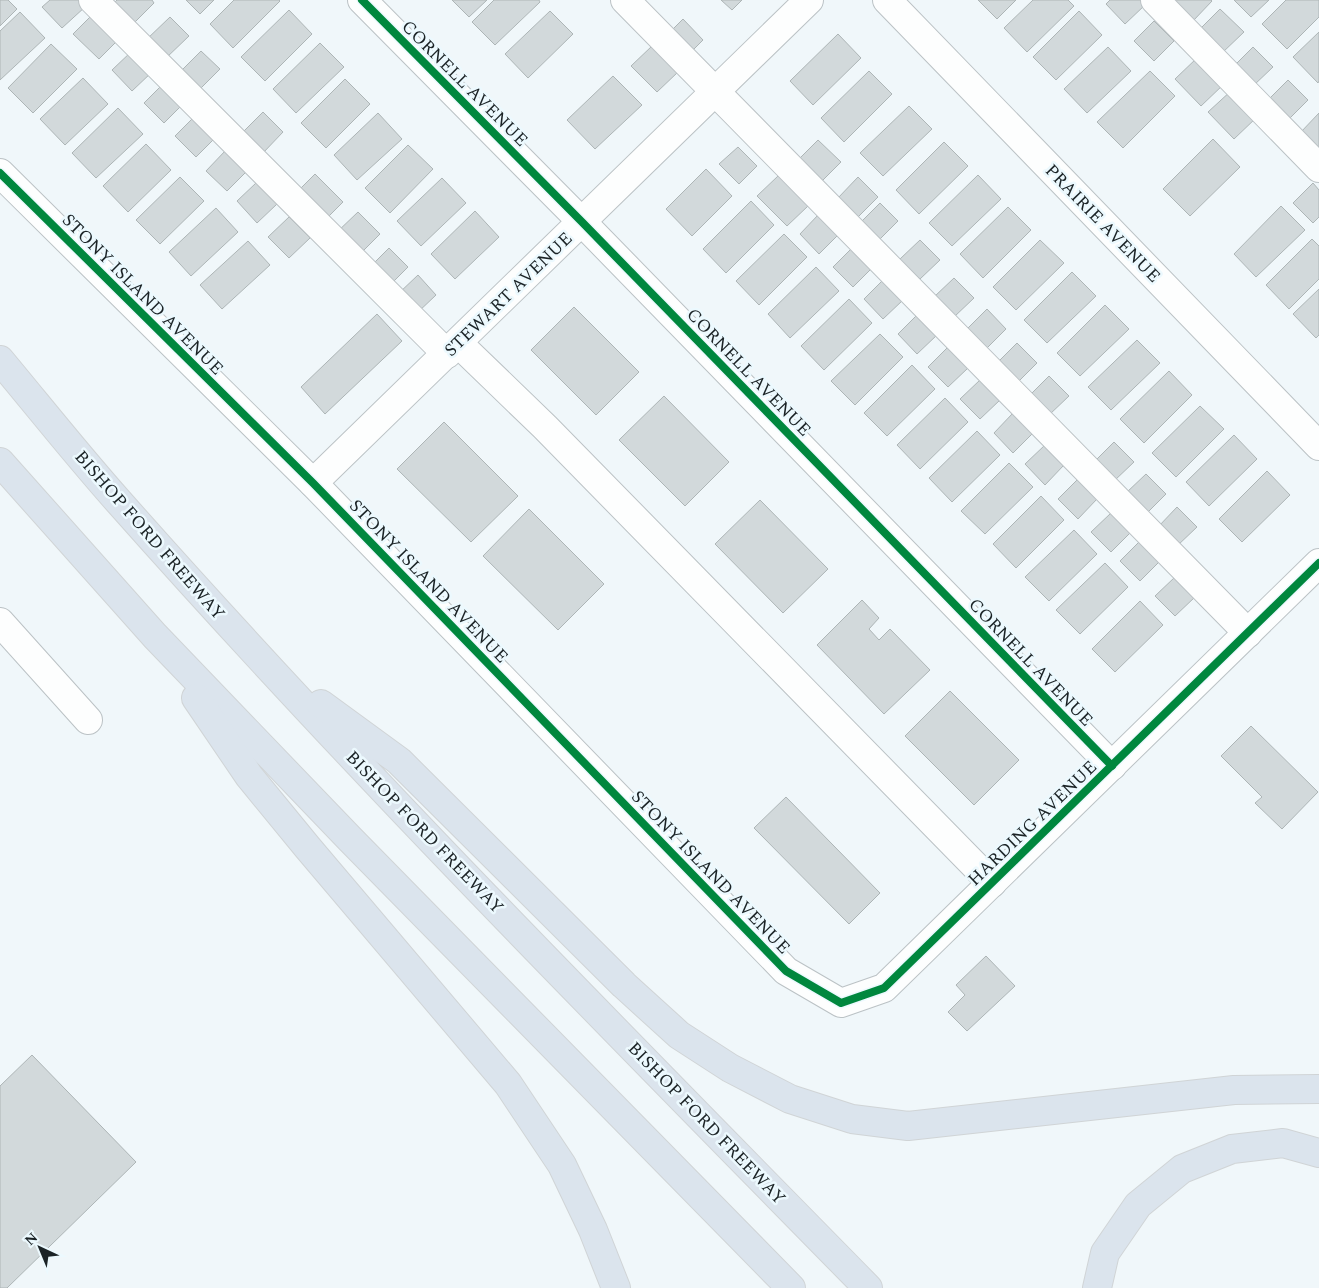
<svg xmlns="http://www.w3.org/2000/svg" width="1319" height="1288" font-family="Spectral,serif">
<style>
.building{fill:#d2d9db;stroke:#adb5b6}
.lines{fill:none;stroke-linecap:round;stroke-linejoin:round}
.minor-casing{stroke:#bbc2c5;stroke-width:30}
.highway-casing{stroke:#d0d4d6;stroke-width:30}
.minor{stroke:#fdfefe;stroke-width:28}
.highway{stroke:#dbe4ed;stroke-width:28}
.cycleway-casing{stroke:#ecf9fe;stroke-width:11}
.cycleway{stroke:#00873e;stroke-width:8}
.labels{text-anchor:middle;stroke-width:5;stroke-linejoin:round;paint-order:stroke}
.street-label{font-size:18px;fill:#1b2326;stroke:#ecf9fe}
</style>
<rect width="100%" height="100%" fill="#f0f7fa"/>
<!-- building -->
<g class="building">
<polygon points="0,0 8,0 17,9 0,26"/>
<polygon points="50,0 78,0 85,7 62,28 42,7"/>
<polygon points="117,0 152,0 154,3 135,22 115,2"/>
<polygon points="186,0 214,0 200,14"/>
<polygon points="234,0 279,0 280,1 233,48 210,24"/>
<polygon points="452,0 487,0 469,17"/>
<polygon points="494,0 539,0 540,2 495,45 472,22"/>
<polygon points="721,0 742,0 732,10"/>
<polygon points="978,0 1016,0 997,19"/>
<polygon points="1033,0 1068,0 1074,6 1027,52 1004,28"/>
<polygon points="1110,0 1140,0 1145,5 1125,24 1106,4"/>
<polygon points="1174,0 1211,0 1212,1 1193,21"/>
<polygon points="1234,0 1269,0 1251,17"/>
<polygon points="1286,0 1319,0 1319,17 1287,49 1262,24"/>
<polygon points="1220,9 1244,32 1222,53 1199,30"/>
<polygon points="289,10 312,34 265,81 241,57"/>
<polygon points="550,11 573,34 528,78 505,54"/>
<polygon points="1079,11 1102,35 1056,80 1033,57"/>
<polygon points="20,12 45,38 0,80 0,31"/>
<polygon points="92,15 118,40 99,59 73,34"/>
<polygon points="170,17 189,36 165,59 146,40"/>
<polygon points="683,19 703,40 689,54 669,33"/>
<polygon points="1154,21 1174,41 1154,61 1134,41"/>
<polygon points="1319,32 1319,81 1318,83 1293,57"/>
<polygon points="838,34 861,58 813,105 790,81"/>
<polygon points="320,43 344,67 296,113 273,89"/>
<polygon points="51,44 77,69 33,113 8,88"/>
<polygon points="652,46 678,72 657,92 631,66"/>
<polygon points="1108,47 1131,71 1087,113 1064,89"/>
<polygon points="1253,47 1273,67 1253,86 1234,66"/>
<polygon points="132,51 152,72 132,91 112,70"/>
<polygon points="201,51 220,69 198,91 180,72"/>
<polygon points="1198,57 1224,84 1201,106 1175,79"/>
<polygon points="869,71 892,94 844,142 821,118"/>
<polygon points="1150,71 1175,96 1123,148 1097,122"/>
<polygon points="613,76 642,105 595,149 567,120"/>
<polygon points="83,78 108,104 65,145 40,119"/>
<polygon points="345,79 370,104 326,148 301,123"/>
<polygon points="1288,80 1308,100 1288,120 1269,99"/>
<polygon points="163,84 183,104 164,123 144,103"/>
<polygon points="1232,90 1257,117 1234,139 1208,112"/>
<polygon points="909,106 932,129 883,176 860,153"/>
<polygon points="118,108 143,134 96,178 72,153"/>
<polygon points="263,112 283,132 262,154 241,134"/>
<polygon points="378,113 402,139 357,180 334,155"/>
<polygon points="1319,113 1319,152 1300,133"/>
<polygon points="194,117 215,138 196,157 175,136"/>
<polygon points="1213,139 1240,167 1190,216 1163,189"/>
<polygon points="818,140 841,162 821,182 798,160"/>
<polygon points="944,142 968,166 919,214 896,190"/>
<polygon points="146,144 171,170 128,212 103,186"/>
<polygon points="408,145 433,169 390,213 365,188"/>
<polygon points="738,147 757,166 739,184 719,164"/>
<polygon points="226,150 247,171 227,191 206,171"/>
<polygon points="706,169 732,196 692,236 666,209"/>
<polygon points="315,174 343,202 326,219 298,191"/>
<polygon points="978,175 1001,199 952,246 929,223"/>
<polygon points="778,176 808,206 787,226 757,196"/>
<polygon points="180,177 204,201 160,244 136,220"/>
<polygon points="858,177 878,197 857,218 838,198"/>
<polygon points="442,178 466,203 421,246 397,221"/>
<polygon points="256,183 277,204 257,223 237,201"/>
<polygon points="1313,183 1319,190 1319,217 1313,223 1293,203"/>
<polygon points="751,201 774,225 726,273 703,249"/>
<polygon points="880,203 898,221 878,241 860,223"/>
<polygon points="1281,206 1305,230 1256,277 1234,254"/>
<polygon points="1008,207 1031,230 983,278 960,254"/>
<polygon points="216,208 238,232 191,276 169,252"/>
<polygon points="475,211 499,237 455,279 431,254"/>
<polygon points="358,212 380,234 359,255 336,233"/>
<polygon points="819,214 839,234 819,254 800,234"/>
<polygon points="289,217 310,238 289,258 268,237"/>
<polygon points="784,234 807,257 759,305 736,281"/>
<polygon points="1312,239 1319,246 1319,279 1289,309 1266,285"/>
<polygon points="920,240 940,260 920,279 900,259"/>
<polygon points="1040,240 1064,263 1016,310 993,287"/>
<polygon points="248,241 270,265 222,309 200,285"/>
<polygon points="389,248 408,267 389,286 370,267"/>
<polygon points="852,248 872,268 853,287 833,267"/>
<polygon points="816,267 839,291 790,338 768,314"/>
<polygon points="1072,272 1096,296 1047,343 1024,320"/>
<polygon points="418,275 436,295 416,314 398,294"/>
<polygon points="954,278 974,298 954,317 934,297"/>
<polygon points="883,280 903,300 883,319 864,299"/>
<polygon points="1319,289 1319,335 1316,338 1293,314"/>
<polygon points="849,299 872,323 824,370 801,346"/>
<polygon points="1105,305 1129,329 1080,376 1057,353"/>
<polygon points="574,307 639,372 596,415 531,350"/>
<polygon points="987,309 1006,329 986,349 967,329"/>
<polygon points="377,314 402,341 325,414 301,387"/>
<polygon points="917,315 937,335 917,354 898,334"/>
<polygon points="880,334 903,357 855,405 831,381"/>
<polygon points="1137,340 1160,363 1111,410 1088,387"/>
<polygon points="1017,343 1037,363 1017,383 997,363"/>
<polygon points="948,347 968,368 948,387 928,367"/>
<polygon points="912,365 935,389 887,436 864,413"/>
<polygon points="1169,371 1192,395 1144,443 1120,419"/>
<polygon points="1049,376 1069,396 1049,415 1030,395"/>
<polygon points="980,380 1000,400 980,419 960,399"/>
<polygon points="664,396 729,462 685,506 619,440"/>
<polygon points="945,398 968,422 920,469 897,445"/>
<polygon points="1200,406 1224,429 1176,477 1152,453"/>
<polygon points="1013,413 1033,433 1013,453 994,433"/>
<polygon points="444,422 518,496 471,542 397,469"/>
<polygon points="977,431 1000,455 952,502 929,478"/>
<polygon points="1234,435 1257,459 1209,506 1186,482"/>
<polygon points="1114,442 1134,462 1114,481 1094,462"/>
<polygon points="1045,445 1064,465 1045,485 1025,464"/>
<polygon points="1009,463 1033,487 985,534 961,511"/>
<polygon points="1267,471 1290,495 1242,542 1219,519"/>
<polygon points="1146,474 1166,494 1146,514 1126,493"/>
<polygon points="1078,479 1097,499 1078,519 1058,499"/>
<polygon points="1041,496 1064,520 1016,568 993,544"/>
<polygon points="760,500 828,569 783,613 715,544"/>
<polygon points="1177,507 1197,527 1177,546 1158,527"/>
<polygon points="529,509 604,584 558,630 483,556"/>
<polygon points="1111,513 1130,533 1111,552 1091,532"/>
<polygon points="1074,530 1097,554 1049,601 1025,577"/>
<polygon points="1139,542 1159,562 1140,581 1120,561"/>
<polygon points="1105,563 1128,587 1080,634 1056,610"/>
<polygon points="1175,577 1195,597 1175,616 1155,596"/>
<polygon points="862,600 879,618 869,629 879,640 890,629 930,670 884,714 817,645"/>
<polygon points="1140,601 1163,625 1115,672 1092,649"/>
<polygon points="950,691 1019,760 974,805 905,736"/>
<polygon points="1251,726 1318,792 1282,829 1255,803 1262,797 1221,756"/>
<polygon points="786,797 880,893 849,924 754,828"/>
<polygon points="986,956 1015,986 967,1031 948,1012 965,995 956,985"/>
<polygon points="32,1055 136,1162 7,1288 0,1288 0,1086"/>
</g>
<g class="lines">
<!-- minor casing -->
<g class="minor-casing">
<g id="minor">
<polyline points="93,0 447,354"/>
<polyline points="362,0 582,222 1112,766"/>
<polyline points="625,0 1248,633"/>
<polyline points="887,0 1319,446"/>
<polyline points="1155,0 1319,168"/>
<polyline points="0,173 313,483 786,971 841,1003 884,988 1319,563"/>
<polyline points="458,343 545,427 992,883"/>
<polyline points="313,483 809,0"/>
<polyline points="0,622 88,720"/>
</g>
</g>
<!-- highway casing -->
<g class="highway-casing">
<g id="highway">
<path d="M0,360C40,408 78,456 119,502C359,773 615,1030 868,1288"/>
<polyline points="0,462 155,636 350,839 791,1288"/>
<polyline points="196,698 249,776 308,848 508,1084 562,1165 593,1230 616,1288"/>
<polyline points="321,704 399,761 624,985 679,1035 730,1068 790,1099 852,1119 908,1126 1234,1090 1319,1089"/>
<polyline points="1097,1288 1105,1253 1138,1205 1182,1169 1232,1149 1283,1143 1319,1153"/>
</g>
</g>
<!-- minor -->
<use href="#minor" class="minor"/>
<!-- highway -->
<use href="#highway" class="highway"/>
<!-- cycleway casing -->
<g class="cycleway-casing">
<g id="cycleway">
<polyline points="362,0 582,222 1112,766"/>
<polyline points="0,173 313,483 786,971 841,1003 884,988 1319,563"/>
</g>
</g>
<!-- cycleway -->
<use href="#cycleway" class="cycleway"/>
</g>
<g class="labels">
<!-- street labels -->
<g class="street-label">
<text transform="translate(465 83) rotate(45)" y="6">CORNELL AVENUE</text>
<text transform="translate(1103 223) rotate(46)" y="6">PRAIRIE AVENUE</text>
<text transform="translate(143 294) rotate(45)" y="6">STONY ISLAND AVENUE</text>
<text transform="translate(508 294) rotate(-44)" y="6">STEWART AVENUE</text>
<text transform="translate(749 372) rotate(46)" y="6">CORNELL AVENUE</text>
<text transform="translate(150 535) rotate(49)" y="6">BISHOP FORD FREEWAY</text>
<text transform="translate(429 581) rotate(46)" y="6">STONY ISLAND AVENUE</text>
<text transform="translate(1031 662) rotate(46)" y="6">CORNELL AVENUE</text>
<text transform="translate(1032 823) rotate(-44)" y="6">HARDING AVENUE</text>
<text transform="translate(425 832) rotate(46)" y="6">BISHOP FORD FREEWAY</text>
<text transform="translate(711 872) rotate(46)" y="6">STONY ISLAND AVENUE</text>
<text transform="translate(707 1123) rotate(46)" y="6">BISHOP FORD FREEWAY</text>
</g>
</g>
<!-- north arrow -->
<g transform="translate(40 1248) rotate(316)" stroke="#ecf9fe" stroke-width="4" paint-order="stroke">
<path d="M0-4L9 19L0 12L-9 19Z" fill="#1b2326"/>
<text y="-8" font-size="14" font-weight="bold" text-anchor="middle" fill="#1b2326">N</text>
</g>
</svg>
